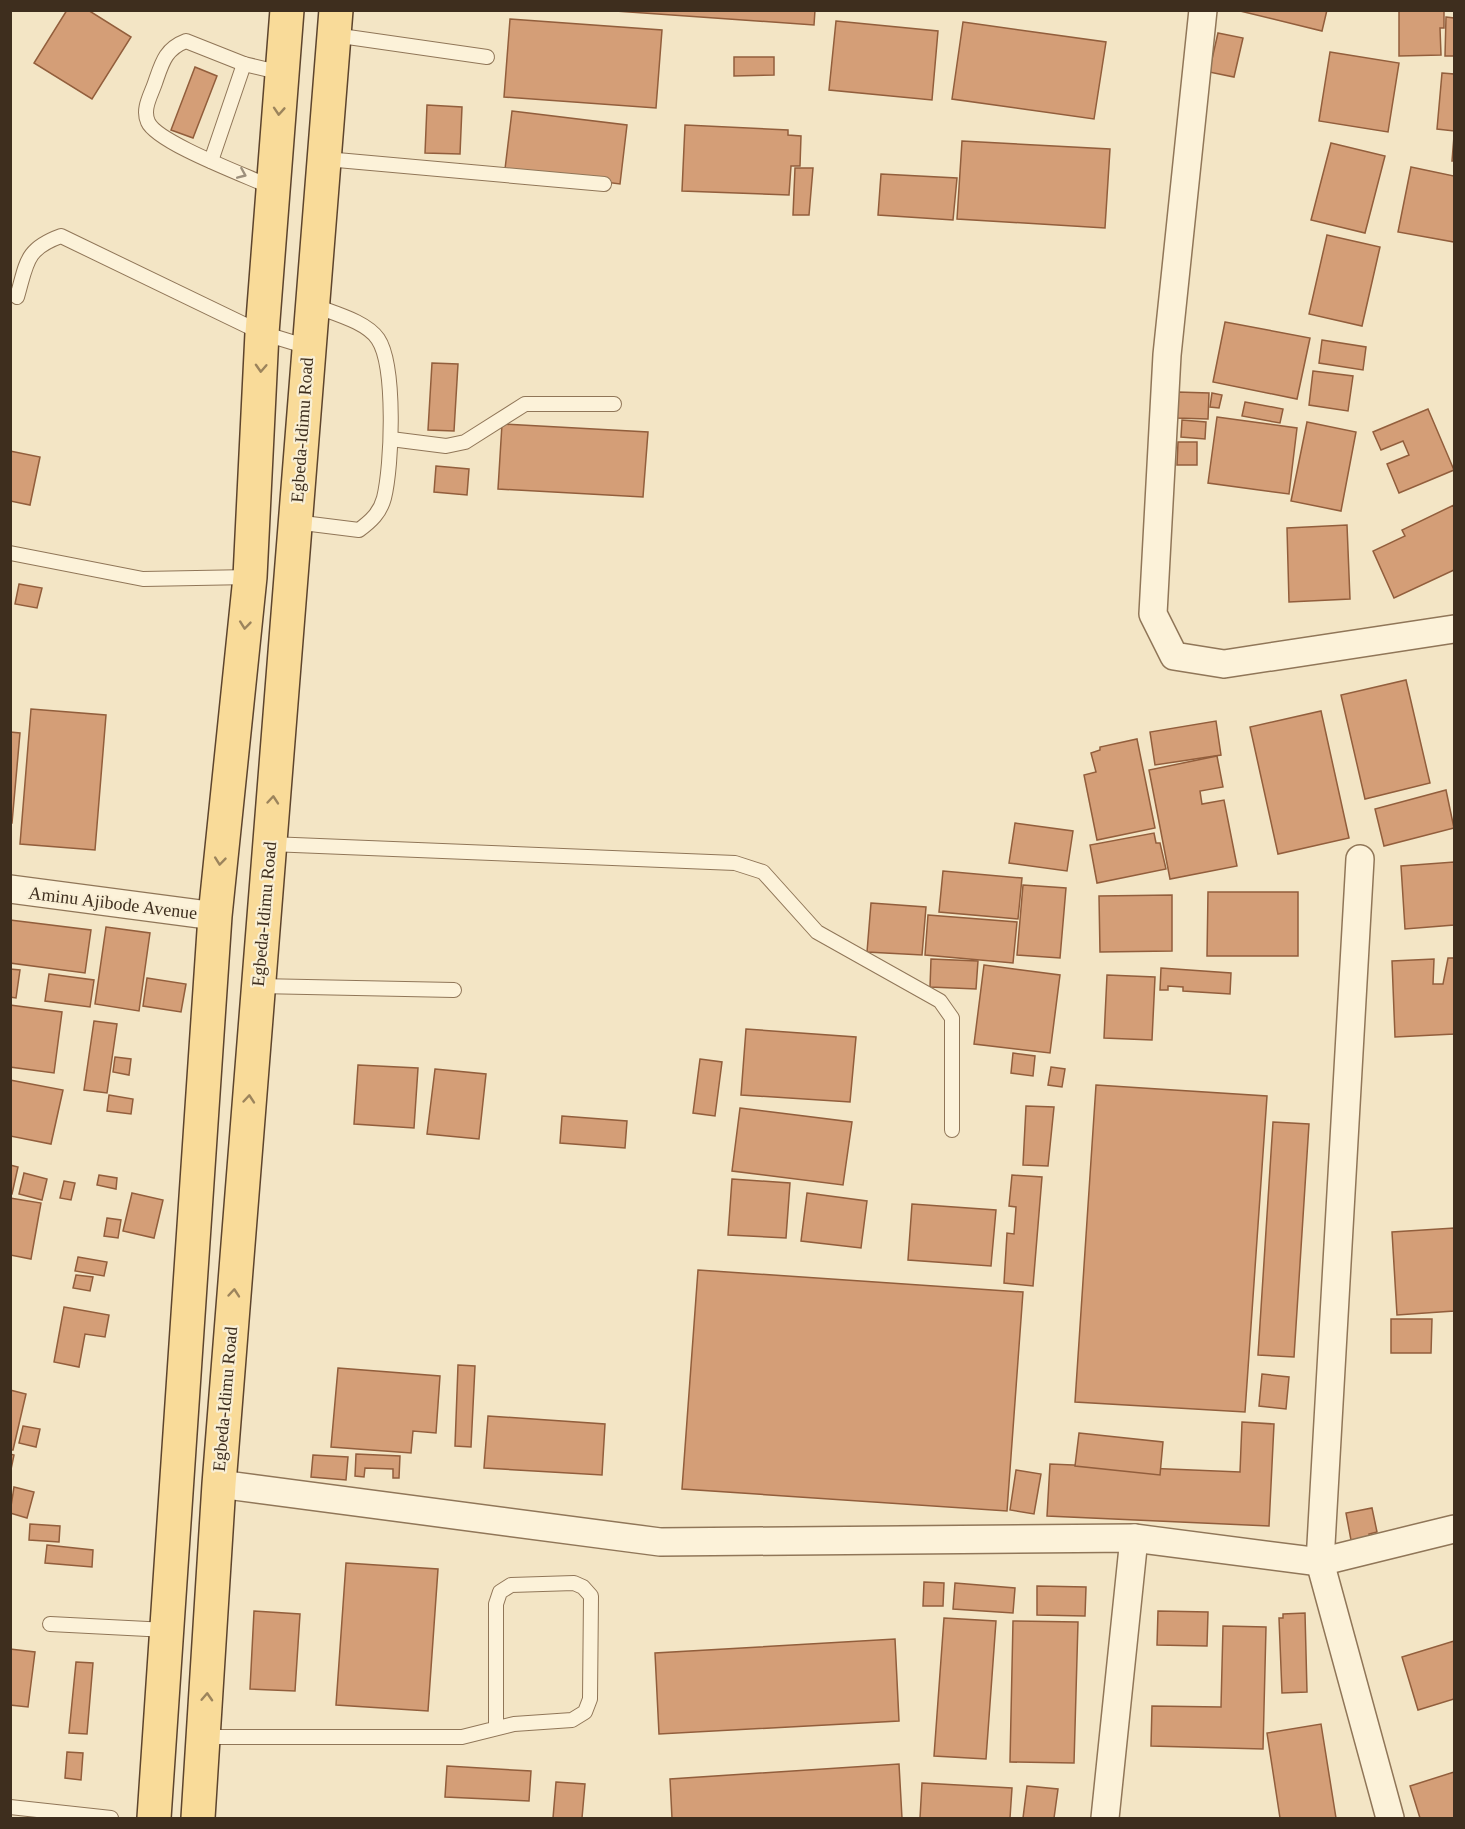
<svg xmlns="http://www.w3.org/2000/svg" width="1465" height="1829" font-family="'Times New Roman',serif">
<style>
.building{fill:#d49e77;stroke:#925e3c;stroke-width:1.5}
.lines{fill:none;stroke-linecap:round;stroke-linejoin:round}
.lane-casing{stroke:#907658;stroke-width:16}
.street-casing{stroke:#907658;stroke-width:30}
.primary-casing{stroke:#5d442d;stroke-width:36}
.lane{stroke:#fcf2d9;stroke-width:14}
.street{stroke:#fcf2d9;stroke-width:27}
.primary{stroke:#f9db99;stroke-width:33}
.oneway{stroke:#9c845c}
.oneway2{stroke:#9d907c}
.labels{text-anchor:middle;stroke-width:4.5;stroke-linejoin:round;paint-order:stroke}
.street-label{font-size:18px;fill:#3e2e1e;stroke:#f9efd5}
</style>
<rect width="100%" height="100%" fill="#f3e5c5"/>
<!-- building -->
<g class="building">
<polygon points="67,10 88,10 131,37 92,99 34,63"/>
<polygon points="601,10 815,10 814,25"/>
<polygon points="1236,10 1327,10 1322,31"/>
<polygon points="1399,10 1444,10 1444,28 1440,28 1441,55 1399,56"/>
<polygon points="1446,17 1454,18 1454,56 1445,56"/>
<polygon points="510,19 662,30 656,108 504,97"/>
<polygon points="836,21 938,31 932,100 829,90"/>
<polygon points="963,22 1106,42 1094,119 952,99"/>
<polygon points="1218,33 1243,38 1234,77 1209,72"/>
<polygon points="1330,52 1399,63 1388,132 1319,121"/>
<polygon points="734,57 774,57 774,75 734,76"/>
<polygon points="195,67 217,76 193,138 171,130"/>
<polygon points="1442,73 1454,74 1454,131 1437,129"/>
<polygon points="427,105 462,107 460,154 425,153"/>
<polygon points="512,111 627,125 620,184 505,169"/>
<polygon points="685,125 788,130 788,135 801,136 800,166 791,166 789,195 682,191"/>
<polygon points="1454,136 1454,161 1452,161"/>
<polygon points="962,141 1110,149 1105,228 957,219"/>
<polygon points="1331,143 1385,156 1365,233 1311,220"/>
<polygon points="1411,167 1454,176 1454,242 1398,232"/>
<polygon points="795,168 813,168 809,215 793,215"/>
<polygon points="881,174 957,178 953,220 878,215"/>
<polygon points="1327,235 1380,247 1362,326 1309,314"/>
<polygon points="1225,322 1310,338 1297,399 1213,382"/>
<polygon points="1322,340 1366,347 1363,370 1319,363"/>
<polygon points="432,363 458,364 454,431 428,430"/>
<polygon points="1313,371 1353,376 1348,411 1309,405"/>
<polygon points="1177,392 1209,393 1208,419 1176,418"/>
<polygon points="1212,393 1222,395 1219,408 1210,407"/>
<polygon points="1245,402 1283,409 1280,423 1242,416"/>
<polygon points="1428,409 1454,470 1399,493 1387,464 1409,455 1403,441 1381,450 1373,432"/>
<polygon points="1217,417 1297,428 1289,494 1208,483"/>
<polygon points="1182,420 1206,422 1205,439 1181,437"/>
<polygon points="1307,422 1356,432 1341,511 1291,501"/>
<polygon points="502,424 648,432 643,497 498,489"/>
<polygon points="1178,442 1197,442 1197,465 1177,465"/>
<polygon points="10,451 40,457 30,505 10,501"/>
<polygon points="436,466 469,469 467,495 434,492"/>
<polygon points="1454,505 1454,570 1394,598 1373,551 1405,536 1402,530"/>
<polygon points="1347,525 1350,599 1289,602 1287,528"/>
<polygon points="19,584 42,588 37,608 15,604"/>
<polygon points="1406,680 1430,783 1365,799 1341,695"/>
<polygon points="31,709 106,715 95,850 20,844"/>
<polygon points="1321,711 1349,838 1278,854 1250,727"/>
<polygon points="1216,721 1221,755 1155,765 1150,732"/>
<polygon points="10,732 20,733 12,823 10,823"/>
<polygon points="1137,739 1155,828 1097,840 1084,775 1096,772 1091,753 1100,750 1100,747"/>
<polygon points="1217,756 1223,787 1200,791 1202,804 1224,800 1237,866 1170,879 1149,770"/>
<polygon points="1446,790 1454,828 1384,846 1375,809"/>
<polygon points="1015,823 1073,831 1067,871 1009,863"/>
<polygon points="1154,833 1156,843 1160,843 1166,869 1097,883 1090,845"/>
<polygon points="1454,862 1454,925 1405,929 1401,866"/>
<polygon points="943,871 1022,878 1018,919 939,912"/>
<polygon points="1023,885 1066,888 1060,958 1017,955"/>
<polygon points="1208,892 1298,892 1298,956 1207,956"/>
<polygon points="1172,895 1172,951 1100,952 1099,896"/>
<polygon points="871,903 926,907 922,955 867,952"/>
<polygon points="928,915 1017,922 1013,963 925,955"/>
<polygon points="10,920 91,930 85,973 10,963"/>
<polygon points="106,927 150,933 139,1011 95,1004"/>
<polygon points="1448,958 1454,958 1454,1034 1395,1037 1392,961 1434,959 1433,984 1443,984"/>
<polygon points="931,959 978,961 976,989 930,987"/>
<polygon points="984,965 1060,975 1050,1053 974,1044"/>
<polygon points="1161,968 1231,973 1230,994 1183,991 1183,987 1168,986 1168,990 1160,990"/>
<polygon points="10,969 20,970 16,998 10,997"/>
<polygon points="49,974 94,980 90,1007 45,1001"/>
<polygon points="1107,975 1155,977 1152,1040 1104,1038"/>
<polygon points="147,978 186,984 181,1012 143,1006"/>
<polygon points="10,1005 62,1012 54,1073 10,1067"/>
<polygon points="94,1021 117,1024 107,1093 84,1090"/>
<polygon points="746,1029 856,1037 850,1102 741,1095"/>
<polygon points="1013,1053 1035,1056 1033,1076 1011,1073"/>
<polygon points="115,1057 131,1059 129,1075 113,1072"/>
<polygon points="700,1059 722,1062 715,1116 693,1113"/>
<polygon points="358,1065 418,1068 414,1128 354,1124"/>
<polygon points="1051,1067 1065,1069 1062,1087 1048,1085"/>
<polygon points="435,1069 486,1074 479,1139 427,1134"/>
<polygon points="10,1080 63,1090 51,1144 10,1136"/>
<polygon points="1096,1085 1267,1096 1245,1412 1075,1402"/>
<polygon points="109,1095 133,1099 131,1114 107,1111"/>
<polygon points="1026,1106 1054,1107 1048,1166 1023,1165"/>
<polygon points="740,1108 852,1122 843,1185 732,1171"/>
<polygon points="562,1116 627,1121 625,1148 560,1143"/>
<polygon points="1273,1122 1309,1124 1294,1357 1258,1355"/>
<polygon points="10,1165 18,1167 12,1194 10,1194"/>
<polygon points="24,1173 47,1179 42,1200 19,1194"/>
<polygon points="99,1175 117,1178 116,1189 97,1185"/>
<polygon points="1012,1175 1042,1177 1033,1286 1004,1283 1007,1233 1014,1234 1016,1207 1009,1206"/>
<polygon points="732,1179 790,1183 786,1238 728,1235"/>
<polygon points="64,1181 75,1183 71,1200 60,1198"/>
<polygon points="132,1193 163,1200 154,1238 123,1231"/>
<polygon points="807,1193 867,1201 861,1248 801,1241"/>
<polygon points="10,1198 41,1203 31,1259 10,1255"/>
<polygon points="912,1204 996,1210 991,1266 908,1260"/>
<polygon points="107,1218 121,1220 118,1238 104,1236"/>
<polygon points="1454,1228 1454,1311 1397,1315 1392,1232"/>
<polygon points="78,1257 107,1262 104,1276 75,1271"/>
<polygon points="698,1270 1023,1292 1007,1511 682,1489"/>
<polygon points="76,1275 93,1277 90,1291 73,1288"/>
<polygon points="64,1307 109,1315 105,1337 85,1334 79,1367 54,1362"/>
<polygon points="1391,1319 1432,1319 1431,1353 1391,1353"/>
<polygon points="458,1365 475,1366 471,1447 455,1446"/>
<polygon points="338,1368 440,1376 436,1433 413,1431 411,1453 331,1447"/>
<polygon points="1262,1374 1289,1377 1286,1409 1259,1406"/>
<polygon points="10,1390 26,1394 13,1450 10,1450"/>
<polygon points="488,1416 605,1424 602,1475 484,1468"/>
<polygon points="1242,1422 1274,1424 1269,1526 1047,1516 1050,1464 1240,1472"/>
<polygon points="23,1426 40,1429 36,1447 19,1443"/>
<polygon points="1079,1433 1163,1442 1160,1475 1075,1466"/>
<polygon points="10,1454 14,1455 10,1474"/>
<polygon points="356,1454 400,1456 399,1478 393,1478 393,1469 365,1468 364,1477 355,1476"/>
<polygon points="313,1455 348,1457 346,1480 311,1477"/>
<polygon points="1016,1470 1041,1474 1034,1514 1010,1510"/>
<polygon points="14,1487 34,1492 27,1518 10,1513"/>
<polygon points="1372,1508 1377,1532 1369,1534 1372,1547 1353,1551 1346,1513"/>
<polygon points="30,1524 60,1526 59,1542 29,1540"/>
<polygon points="47,1545 93,1550 92,1567 45,1563"/>
<polygon points="346,1563 438,1569 428,1711 336,1705"/>
<polygon points="924,1582 944,1583 943,1606 923,1606"/>
<polygon points="955,1583 1015,1588 1013,1613 953,1609"/>
<polygon points="1037,1586 1086,1587 1085,1616 1037,1615"/>
<polygon points="254,1611 300,1614 295,1691 250,1689"/>
<polygon points="1158,1611 1208,1612 1207,1646 1157,1645"/>
<polygon points="1305,1613 1307,1692 1282,1693 1279,1618 1283,1618 1283,1614"/>
<polygon points="944,1618 996,1621 986,1759 934,1756"/>
<polygon points="1013,1621 1078,1622 1074,1763 1010,1762"/>
<polygon points="1223,1626 1266,1627 1263,1749 1151,1746 1152,1706 1221,1707"/>
<polygon points="895,1639 899,1721 659,1734 655,1653"/>
<polygon points="1454,1641 1454,1699 1418,1710 1402,1657"/>
<polygon points="10,1649 35,1652 28,1707 10,1705"/>
<polygon points="76,1662 93,1663 87,1734 69,1733"/>
<polygon points="1321,1724 1336,1818 1280,1818 1267,1733"/>
<polygon points="67,1752 83,1753 81,1780 65,1778"/>
<polygon points="899,1764 902,1818 672,1818 670,1779"/>
<polygon points="447,1766 531,1771 529,1801 445,1797"/>
<polygon points="1454,1772 1454,1818 1420,1818 1410,1786"/>
<polygon points="556,1782 585,1784 582,1818 553,1818"/>
<polygon points="922,1783 1012,1788 1010,1818 920,1818"/>
<polygon points="1027,1786 1058,1789 1054,1818 1023,1818"/>
</g>
<g class="lines">
<!-- lane casing -->
<g class="lane-casing">
<g id="lane">
<polyline points="334,35 487,57"/>
<polyline points="326,159 604,184"/>
<polyline points="211,161 244,64"/>
<path d="M273,188C250,177 157,143 148,122C142,109 151,95 155,83C162,63 165,49 186,41L244,64L282,73"/>
<path d="M17,297C27,263 25,249 61,236L262,333L308,347"/>
<polyline points="391,439 446,446 465,442 525,404 614,404"/>
<path d="M295,522L359,530C371,521 380,513 384,498C392,466 396,366 378,339C366,321 332,313 313,305"/>
<polyline points="10,553 143,579 250,577"/>
<polyline points="270,844 735,863 763,872 817,932 940,1001 952,1018 952,1130"/>
<polyline points="258,986 454,990"/>
<polyline points="50,1624 167,1630"/>
<polyline points="205,1737 462,1737 514,1724 572,1720 585,1712 590,1699 591,1596 583,1587 574,1583 511,1585 500,1592 496,1604 496,1728"/>
<polyline points="10,1807 111,1818"/>
</g>
</g>
<!-- street casing -->
<g class="street-casing">
<g id="street">
<polyline points="1203,10 1167,355 1153,614 1174,656 1224,664 1454,629"/>
<polyline points="1360,859 1320,1562 1390,1818"/>
<polyline points="10,889 215,916"/>
<polyline points="219,1484 660,1542 1134,1538 1320,1562 1454,1529"/>
<polyline points="1105,1818 1134,1538"/>
</g>
</g>
<!-- primary casing -->
<g class="primary-casing">
<g id="primary">
<polyline points="154,1818 215,916 250,577 262,333 287,10"/>
<polyline points="198,1818 219,1484 336,10"/>
</g>
</g>
<!-- lane -->
<use href="#lane" class="lane"/>
<!-- street -->
<use href="#street" class="street"/>
<!-- primary -->
<use href="#primary" class="primary"/>
</g>
<!-- one-way arrows -->
<defs><path id="oneway-chevron" d="M-2-3.5L2.5 0L-2 3.5" fill="none" stroke-width="1.6" stroke-linecap="round" stroke-linejoin="round" transform="scale(1.5)"/></defs>
<g class="oneway">
<use href="#oneway-chevron" transform="translate(279 111) rotate(94)"/>
<use href="#oneway-chevron" transform="translate(261 368) rotate(93)"/>
<use href="#oneway-chevron" transform="translate(245 625) rotate(96)"/>
<use href="#oneway-chevron" transform="translate(273 800) rotate(-85)"/>
<use href="#oneway-chevron" transform="translate(220 861) rotate(96)"/>
<use href="#oneway-chevron" transform="translate(249 1099) rotate(-85)"/>
<use href="#oneway-chevron" transform="translate(234 1293) rotate(-85)"/>
<use href="#oneway-chevron" transform="translate(207 1697) rotate(-87)"/>
</g>
<use class="oneway2" href="#oneway-chevron" transform="translate(242 174) rotate(23)"/>
<g class="labels">
<!-- street labels -->
<g class="street-label">
<text transform="translate(302 430) rotate(-86)" y="6">Egbeda-Idimu Road</text>
<text transform="translate(113 903) rotate(7)" y="6">Aminu Ajibode Avenue</text>
<text transform="translate(264 914) rotate(-85)" y="6">Egbeda-Idimu Road</text>
<text transform="translate(225 1399) rotate(-85)" y="6">Egbeda-Idimu Road</text>
</g>
</g>
<!-- border -->
<rect width="1465" height="1829" fill="none" stroke="#3e2e1e" stroke-width="24"/>
</svg>
